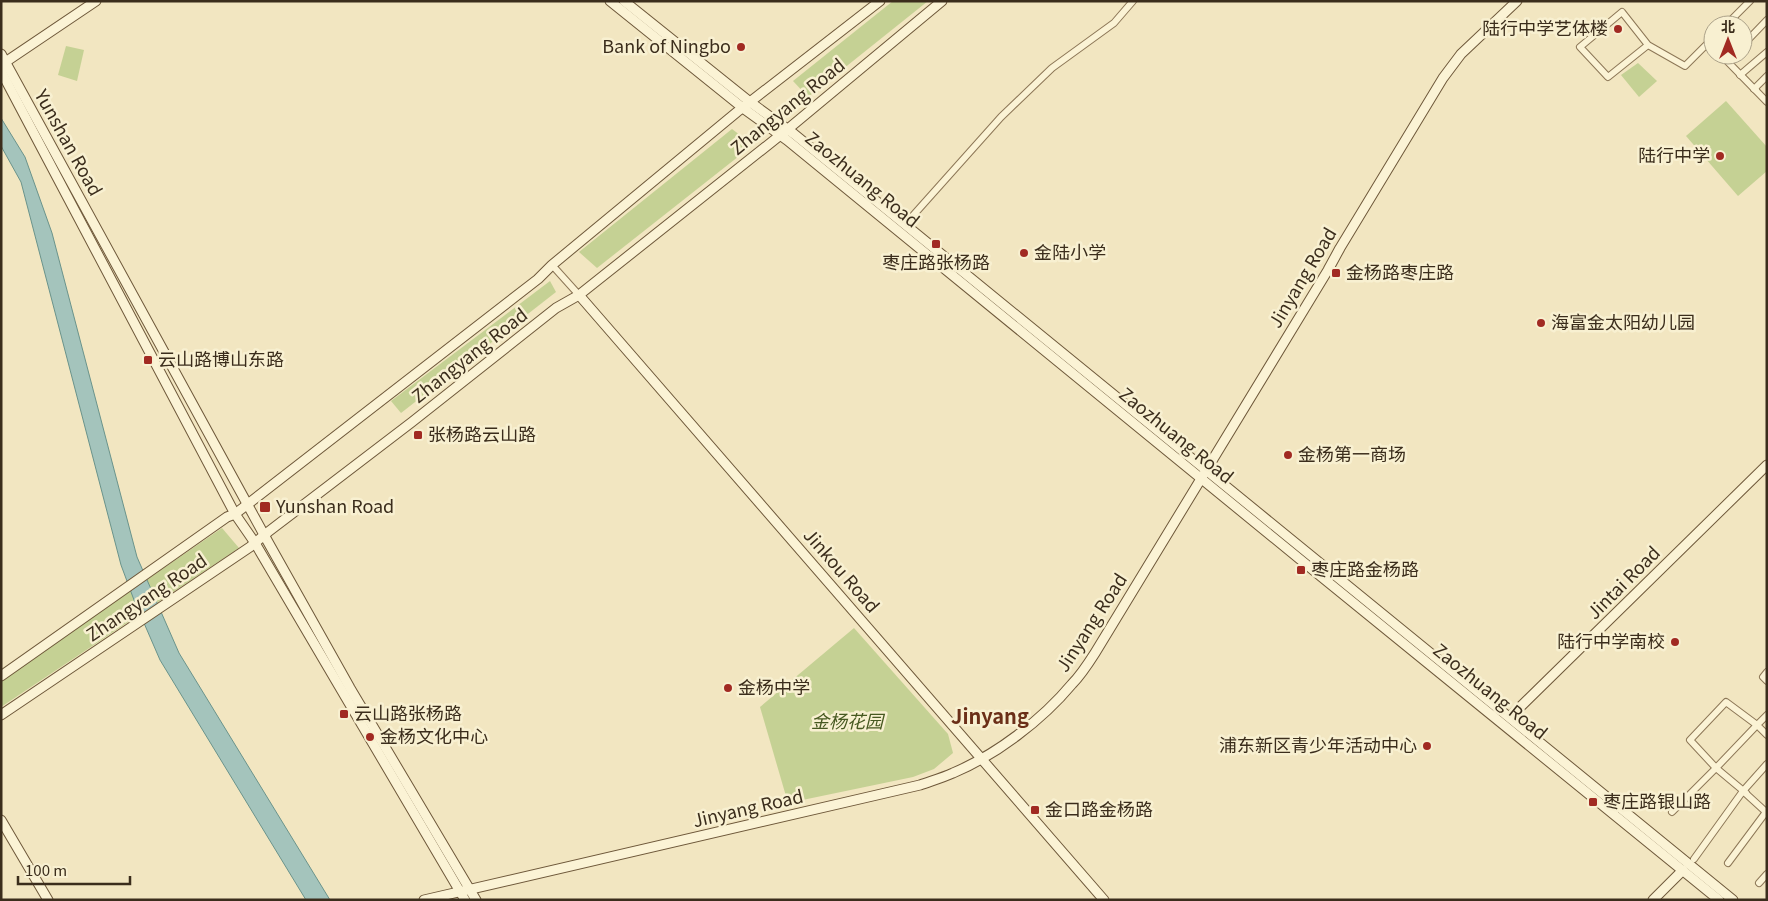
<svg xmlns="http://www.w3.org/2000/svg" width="1768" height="901" font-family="Georgia,'Noto Sans SC',serif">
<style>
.green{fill:#c5d194}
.water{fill:#a4c4bc;stroke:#6a938b}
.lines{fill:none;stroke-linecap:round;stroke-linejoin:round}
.street-casing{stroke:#8d7757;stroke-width:8}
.secondary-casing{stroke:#6e583a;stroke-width:11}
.street{stroke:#fbf3d5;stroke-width:6}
.secondary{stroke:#fbf3d5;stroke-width:9}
.poi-dot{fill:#a12a22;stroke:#f8f0d1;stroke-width:2}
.labels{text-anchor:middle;stroke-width:5;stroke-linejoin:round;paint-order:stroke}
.poi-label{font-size:18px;fill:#3b2d1c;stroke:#f8f0d1;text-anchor:start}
.street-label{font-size:18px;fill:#3b2d1c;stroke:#f8f0d1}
.park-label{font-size:18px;font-style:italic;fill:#475921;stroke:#f8f0d1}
.quarter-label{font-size:20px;font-weight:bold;fill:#6b2f18;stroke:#f8f0d1}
</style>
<rect width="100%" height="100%" fill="#f2e6c1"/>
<!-- green -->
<g class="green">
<polygon points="893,1 928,1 808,97 793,81"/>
<polygon points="66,46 84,50 77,81 58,75"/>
<polygon points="1638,63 1657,81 1639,97 1621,75"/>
<polygon points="1726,101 1767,147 1767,171 1738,196 1686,136"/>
<polygon points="732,129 753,145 597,268 579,252"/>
<polygon points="550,281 556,292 401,413 391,401"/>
<polygon points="222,528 239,548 1,707 1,680"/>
<polygon points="854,628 948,734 953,753 934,769 913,777 788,803 760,707"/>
</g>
<!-- water -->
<polygon class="water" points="1,118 25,157 52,233 137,557 179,653 330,900 306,900 160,660 134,600 121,565 21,182 1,146"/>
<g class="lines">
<!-- street casing -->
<g class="street-casing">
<g id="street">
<polyline points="1726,25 1750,1"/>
<polyline points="1648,45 1608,77 1580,47 1622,12 1648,45 1685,66 1713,38"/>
<polyline points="1743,45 1767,20"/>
<polyline points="1733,55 1727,61 1767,102"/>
<polyline points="1740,75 1767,52"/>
<polyline points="1756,90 1754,89 1767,76"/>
<polyline points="909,220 1001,117 1052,68 1114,23 1133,1"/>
<polyline points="552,265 579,295"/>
<polyline points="1767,672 1763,677 1767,681"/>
<polyline points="1767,715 1757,725 1726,702 1690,740 1716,768 1757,725 1767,735"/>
<polyline points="1743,791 1767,764"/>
<polyline points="1672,812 1716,768 1746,793"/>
<polyline points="1694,859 1743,791 1766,812 1728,863"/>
<polyline points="1759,883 1767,874"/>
</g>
</g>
<!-- secondary casing -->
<g class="secondary-casing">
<g id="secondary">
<polyline points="610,1 743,108 787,140 1307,565 1719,900"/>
<polyline points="624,1 750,102 794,134 1733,900"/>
<polyline points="1,54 268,542 350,688 476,900"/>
<polyline points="1,65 96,1"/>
<polyline points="1,71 235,514 255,543 465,900"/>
<polyline points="579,295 1104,900"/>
<polyline points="1,676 227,517 235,514 538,279 552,265 737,112 880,1"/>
<polyline points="1,715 250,547 268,532 412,422 556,308 579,295 788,129 942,1"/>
<polyline points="1510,717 1767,465"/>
<polyline points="1,820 48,900"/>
<path d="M424,900L920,785C931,781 942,778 953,773C996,755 1042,720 1072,684C1081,675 1088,664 1095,653L1328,270L1340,248L1443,78L1461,54L1517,1"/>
<polyline points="1653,900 1683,870"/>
</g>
</g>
<!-- street -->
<use href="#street" class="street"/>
<!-- secondary -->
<use href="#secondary" class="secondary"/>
</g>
<!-- markers -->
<g class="poi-dot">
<circle cx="1618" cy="29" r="5"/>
<circle cx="741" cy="47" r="5"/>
<circle cx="1720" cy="156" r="5"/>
<rect x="931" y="239" width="10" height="10" rx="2.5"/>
<circle cx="1024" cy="253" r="5"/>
<rect x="1331" y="268" width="10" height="10" rx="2.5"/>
<circle cx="1541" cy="323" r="5"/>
<rect x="143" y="355" width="10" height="10" rx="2.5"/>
<rect x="413" y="430" width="10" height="10" rx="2.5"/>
<circle cx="1288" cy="455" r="5"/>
<rect x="259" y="501" width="12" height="12" rx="2.5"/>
<rect x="1296" y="565" width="10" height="10" rx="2.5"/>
<circle cx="1675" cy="642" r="5"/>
<circle cx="728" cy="688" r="5"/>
<rect x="339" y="709" width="10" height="10" rx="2.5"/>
<circle cx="370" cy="737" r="5"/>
<circle cx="1427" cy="746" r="5"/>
<rect x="1588" y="797" width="10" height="10" rx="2.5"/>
<rect x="1030" y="805" width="10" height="10" rx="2.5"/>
</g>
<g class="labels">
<!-- poi labels -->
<g class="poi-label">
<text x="1608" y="35" text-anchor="end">陆行中学艺体楼</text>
<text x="731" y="53" text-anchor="end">Bank of Ningbo</text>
<text x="1710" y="162" text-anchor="end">陆行中学</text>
<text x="1034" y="259">金陆小学</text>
<text x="936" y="269" text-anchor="middle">枣庄路张杨路</text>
<text x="1346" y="279">金杨路枣庄路</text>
<text x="1551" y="329">海富金太阳幼儿园</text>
<text x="158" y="366">云山路博山东路</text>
<text x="428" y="441">张杨路云山路</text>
<text x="1298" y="461">金杨第一商场</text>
<text x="276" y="513">Yunshan Road</text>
<text x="1311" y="576">枣庄路金杨路</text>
<text x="1665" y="648" text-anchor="end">陆行中学南校</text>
<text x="738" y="694">金杨中学</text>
<text x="354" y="720">云山路张杨路</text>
<text x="380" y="743">金杨文化中心</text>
<text x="1417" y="752" text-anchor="end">浦东新区青少年活动中心</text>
<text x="1603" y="808">枣庄路银山路</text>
<text x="1045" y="816">金口路金杨路</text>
</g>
<!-- street labels -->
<g class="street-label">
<text transform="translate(788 107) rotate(-39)" y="6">Zhangyang Road</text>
<text transform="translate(68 143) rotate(61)" y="6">Yunshan Road</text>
<text transform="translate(862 180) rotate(39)" y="6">Zaozhuang Road</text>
<text transform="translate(1303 278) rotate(-59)" y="6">Jinyang Road</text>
<text transform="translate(470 356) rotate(-38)" y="6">Zhangyang Road</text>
<text transform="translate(1176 436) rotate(39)" y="6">Zaozhuang Road</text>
<text transform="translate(841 571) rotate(49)" y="6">Jinkou Road</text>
<text transform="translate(1624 583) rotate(-45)" y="6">Jintai Road</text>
<text transform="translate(147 598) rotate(-34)" y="6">Zhangyang Road</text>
<text transform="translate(1092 623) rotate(-57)" y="6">Jinyang Road</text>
<text transform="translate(1490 692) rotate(39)" y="6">Zaozhuang Road</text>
<text transform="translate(748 809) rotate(-13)" y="6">Jinyang Road</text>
</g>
<!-- park labels -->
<g class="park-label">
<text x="847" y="728">金杨花园</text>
</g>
<!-- quarter labels -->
<g class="quarter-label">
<text x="990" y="724">Jinyang</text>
</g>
</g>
<!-- border -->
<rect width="1768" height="901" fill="none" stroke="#3b2d1c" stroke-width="5"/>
<!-- north arrow -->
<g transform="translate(1728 40)"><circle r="24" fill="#f8f0d1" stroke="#aca289"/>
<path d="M0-4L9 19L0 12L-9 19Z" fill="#a12a22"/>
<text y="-8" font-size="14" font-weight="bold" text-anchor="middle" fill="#3b2d1c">北</text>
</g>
<!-- scale -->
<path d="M18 876v8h112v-8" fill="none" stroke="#3b2d1c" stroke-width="2.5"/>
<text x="25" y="876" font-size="15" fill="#3b2d1c" stroke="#f8f0d1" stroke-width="4" paint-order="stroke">100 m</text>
</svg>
